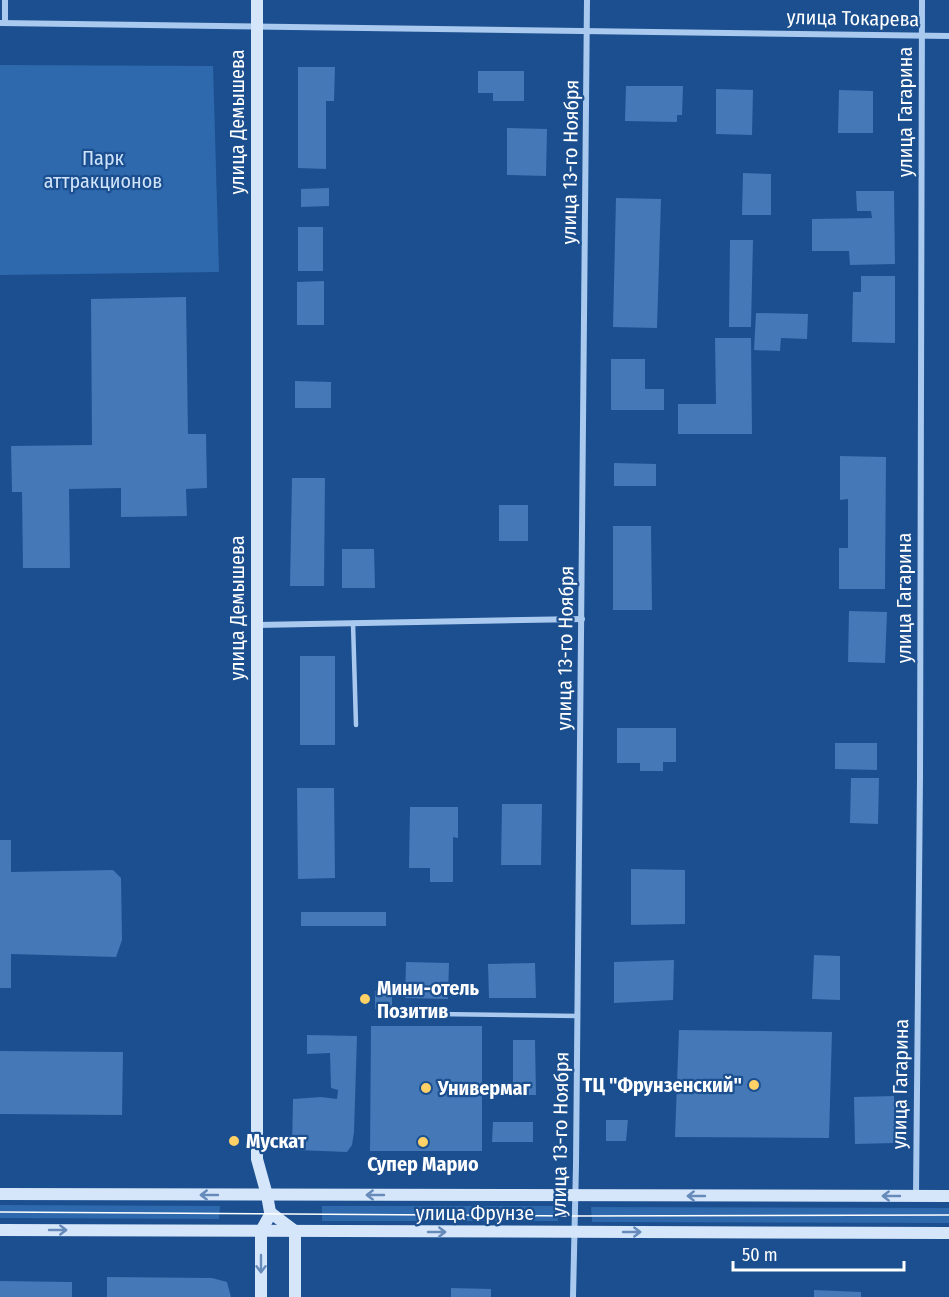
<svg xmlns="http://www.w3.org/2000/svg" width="949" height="1297" font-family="'Fira Sans Condensed',sans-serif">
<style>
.green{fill:#2e69ad}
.building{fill:#4478b7}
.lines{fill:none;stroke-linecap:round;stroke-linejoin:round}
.lane{stroke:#a9c9ee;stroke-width:4.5}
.street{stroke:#a9c9ee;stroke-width:6}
.secondary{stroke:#d6e6fa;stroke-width:12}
.tram{stroke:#fff;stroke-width:1.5}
.oneway{stroke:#668bba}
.poi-dot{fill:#ffd166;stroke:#1b4f8f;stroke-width:2}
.labels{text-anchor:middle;stroke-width:4.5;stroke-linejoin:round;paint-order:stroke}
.street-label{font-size:20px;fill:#fff;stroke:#1b4f8f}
.park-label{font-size:20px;fill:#cfe3fa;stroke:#1b4f8f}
.poi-label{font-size:20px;font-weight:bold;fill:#fff;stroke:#1b4f8f;text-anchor:start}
</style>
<rect width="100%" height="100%" fill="#1b4f8f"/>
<!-- green -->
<g class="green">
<polygon points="0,65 213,66 219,272 0,275"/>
<polygon points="0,1205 220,1206 219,1219 0,1218"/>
<polygon points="322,1206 557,1206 558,1221 322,1221"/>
<polygon points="591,1207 949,1208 949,1223 592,1222"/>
</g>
<!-- building -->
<g class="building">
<polygon points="298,67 335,67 334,101 326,101 326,169 298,168"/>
<polygon points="478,71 524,71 524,101 493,101 493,93 478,93"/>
<polygon points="626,86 683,86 682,115 677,115 677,122 625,121"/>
<polygon points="716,89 753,90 752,135 716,134"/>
<polygon points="839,90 873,91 873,133 838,133"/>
<polygon points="507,128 547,129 546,176 507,175"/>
<polygon points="743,173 771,174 771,215 742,215"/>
<polygon points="329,188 329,206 301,207 301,189"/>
<polygon points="856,191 894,191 895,264 850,265 849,251 812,251 812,219 872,218 871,211 857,211"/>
<polygon points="616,198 661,199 657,328 613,327"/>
<rect x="298" y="227" width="25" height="44"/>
<polygon points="730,240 753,240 751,327 729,327"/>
<polygon points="861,276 895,276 895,343 852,342 853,292 861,292"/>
<polygon points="324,281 324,325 297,325 297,282"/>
<polygon points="186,297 188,434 206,434 207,488 186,489 187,516 121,517 121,488 69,489 70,568 23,568 22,492 12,492 11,446 92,445 91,299"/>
<polygon points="756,313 808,314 807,339 781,338 780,351 754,350"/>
<polygon points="715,338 751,338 752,434 678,434 678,404 716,404"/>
<polygon points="611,359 645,359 645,389 664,389 664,410 611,410"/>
<polygon points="295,381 331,382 331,408 295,408"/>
<polygon points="840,456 886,457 885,589 839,589 839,548 848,548 848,499 840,500"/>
<polygon points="614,463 656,464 656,486 614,486"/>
<polygon points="292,478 325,478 324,586 290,586"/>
<rect x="499" y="505" width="29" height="36"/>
<polygon points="613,526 651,526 652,610 613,610"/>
<polygon points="342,549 374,549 375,588 342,588"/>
<polygon points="849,611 887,612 885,663 848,662"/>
<rect x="300" y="656" width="35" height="89"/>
<polygon points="617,728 676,728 676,762 663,762 663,771 640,771 640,763 617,763"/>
<polygon points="835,743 877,743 877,770 835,769"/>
<polygon points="851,778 879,778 878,824 850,823"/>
<polygon points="297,788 334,788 335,878 298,879"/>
<polygon points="502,804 542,804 541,865 501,865"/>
<polygon points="410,807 458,807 458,838 453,837 453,882 430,882 430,868 409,868"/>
<polygon points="0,840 11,840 11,872 113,870 121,878 122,940 116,957 11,954 11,988 0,988"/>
<polygon points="631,869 685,870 685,924 631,925"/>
<rect x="301" y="912" width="85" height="14"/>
<polygon points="814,955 840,956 840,1000 812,999"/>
<polygon points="674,960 673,1000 614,1003 614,962"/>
<polygon points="406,962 449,963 448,999 405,998"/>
<polygon points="535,963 536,998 489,998 488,964"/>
<rect x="375" y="991" width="17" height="18"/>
<polygon points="371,1026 482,1026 482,1151 370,1151"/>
<polygon points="679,1030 832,1032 829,1138 675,1137"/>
<polygon points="307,1035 357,1036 354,1132 352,1145 347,1152 297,1150 292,1146 293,1099 321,1097 337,1099 338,1090 331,1088 330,1053 307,1054"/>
<polygon points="513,1040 535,1040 536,1095 513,1095"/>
<polygon points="0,1051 123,1052 122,1115 0,1114"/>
<polygon points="894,1096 895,1143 855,1144 854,1097"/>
<polygon points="606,1120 628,1120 626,1141 606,1141"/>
<polygon points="493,1122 533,1122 533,1142 492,1142"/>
<polygon points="107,1277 212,1278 227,1282 231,1297 107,1297"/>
<polygon points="0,1281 72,1282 72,1297 0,1297"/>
<polygon points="451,1288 491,1289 491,1297 451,1297"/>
<polygon points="814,1290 861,1292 861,1297 814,1297"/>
</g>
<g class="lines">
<!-- lane -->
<g class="lane">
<polyline points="353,623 356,725"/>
<polyline points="436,1014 578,1016"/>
</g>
<!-- street -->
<g class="street">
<polyline points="5,0 5,23"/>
<polyline points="0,23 949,36"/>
<polyline points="257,625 582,619"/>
<polyline points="916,1196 920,778 922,0"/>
<polyline points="573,1297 576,1165 587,0"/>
</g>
<!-- secondary -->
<g class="secondary">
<polyline points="257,0 257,1159 267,1195 270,1212 271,1213 261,1231 261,1297"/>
<polyline points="0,1194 949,1196"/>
<polyline points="271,1213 295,1231"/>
<polyline points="0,1230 949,1233"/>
<polyline points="295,1231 295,1297"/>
</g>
<!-- tram -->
<polyline class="tram" points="0,1212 575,1216 949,1215"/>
</g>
<!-- one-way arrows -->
<defs><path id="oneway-shaft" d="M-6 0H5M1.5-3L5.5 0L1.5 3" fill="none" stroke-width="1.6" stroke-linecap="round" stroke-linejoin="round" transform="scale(1.5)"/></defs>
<g class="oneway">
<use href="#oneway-shaft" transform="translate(209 1195) rotate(-180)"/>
<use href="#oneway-shaft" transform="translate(375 1195) rotate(-180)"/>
<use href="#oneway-shaft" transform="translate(696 1196) rotate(-180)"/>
<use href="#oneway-shaft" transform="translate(891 1196) rotate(-180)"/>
<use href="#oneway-shaft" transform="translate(58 1230)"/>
<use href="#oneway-shaft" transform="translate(437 1232)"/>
<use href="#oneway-shaft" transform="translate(632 1232)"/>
<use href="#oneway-shaft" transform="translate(261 1264) rotate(90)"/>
</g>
<!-- markers -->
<g class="poi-dot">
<circle cx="365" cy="999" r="6"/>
<circle cx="754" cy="1085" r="6"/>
<circle cx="426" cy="1088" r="6"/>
<circle cx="234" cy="1141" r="6"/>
<circle cx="423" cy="1142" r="6"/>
</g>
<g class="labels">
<!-- street labels -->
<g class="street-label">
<text transform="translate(853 18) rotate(1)" y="7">улица Токарева</text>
<text transform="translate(905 112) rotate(-90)" y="7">улица Гагарина</text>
<text transform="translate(237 122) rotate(-90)" y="7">улица Демышева</text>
<text transform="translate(570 162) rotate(-89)" y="7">улица 13-го Ноября</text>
<text transform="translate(904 598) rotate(-90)" y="7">улица Гагарина</text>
<text transform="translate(237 608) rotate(-90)" y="7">улица Демышева</text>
<text transform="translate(565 648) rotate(-89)" y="7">улица 13-го Ноября</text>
<text transform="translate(900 1084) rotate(-89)" y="7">улица Гагарина</text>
<text transform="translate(560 1134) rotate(-89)" y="7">улица 13-го Ноября</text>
<text x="475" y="1220">улица Фрунзе</text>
</g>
<!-- park labels -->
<g class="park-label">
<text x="103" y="165">Парк<tspan x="103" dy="23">аттракционов</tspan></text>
</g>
<!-- poi labels -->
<g class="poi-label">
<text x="377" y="995">Мини-отель<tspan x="377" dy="23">Позитив</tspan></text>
<text x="742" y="1092" text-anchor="end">ТЦ "Фрунзенский"</text>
<text x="438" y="1095">Универмаг</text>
<text x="246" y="1148">Мускат</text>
<text x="423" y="1171" text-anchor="middle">Супер Марио</text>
</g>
</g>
<!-- scale -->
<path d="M733 1261v9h171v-9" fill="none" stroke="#ffffff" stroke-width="3"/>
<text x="742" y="1261" font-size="18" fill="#ffffff" stroke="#1b4f8f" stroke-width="4.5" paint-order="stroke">50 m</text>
</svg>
